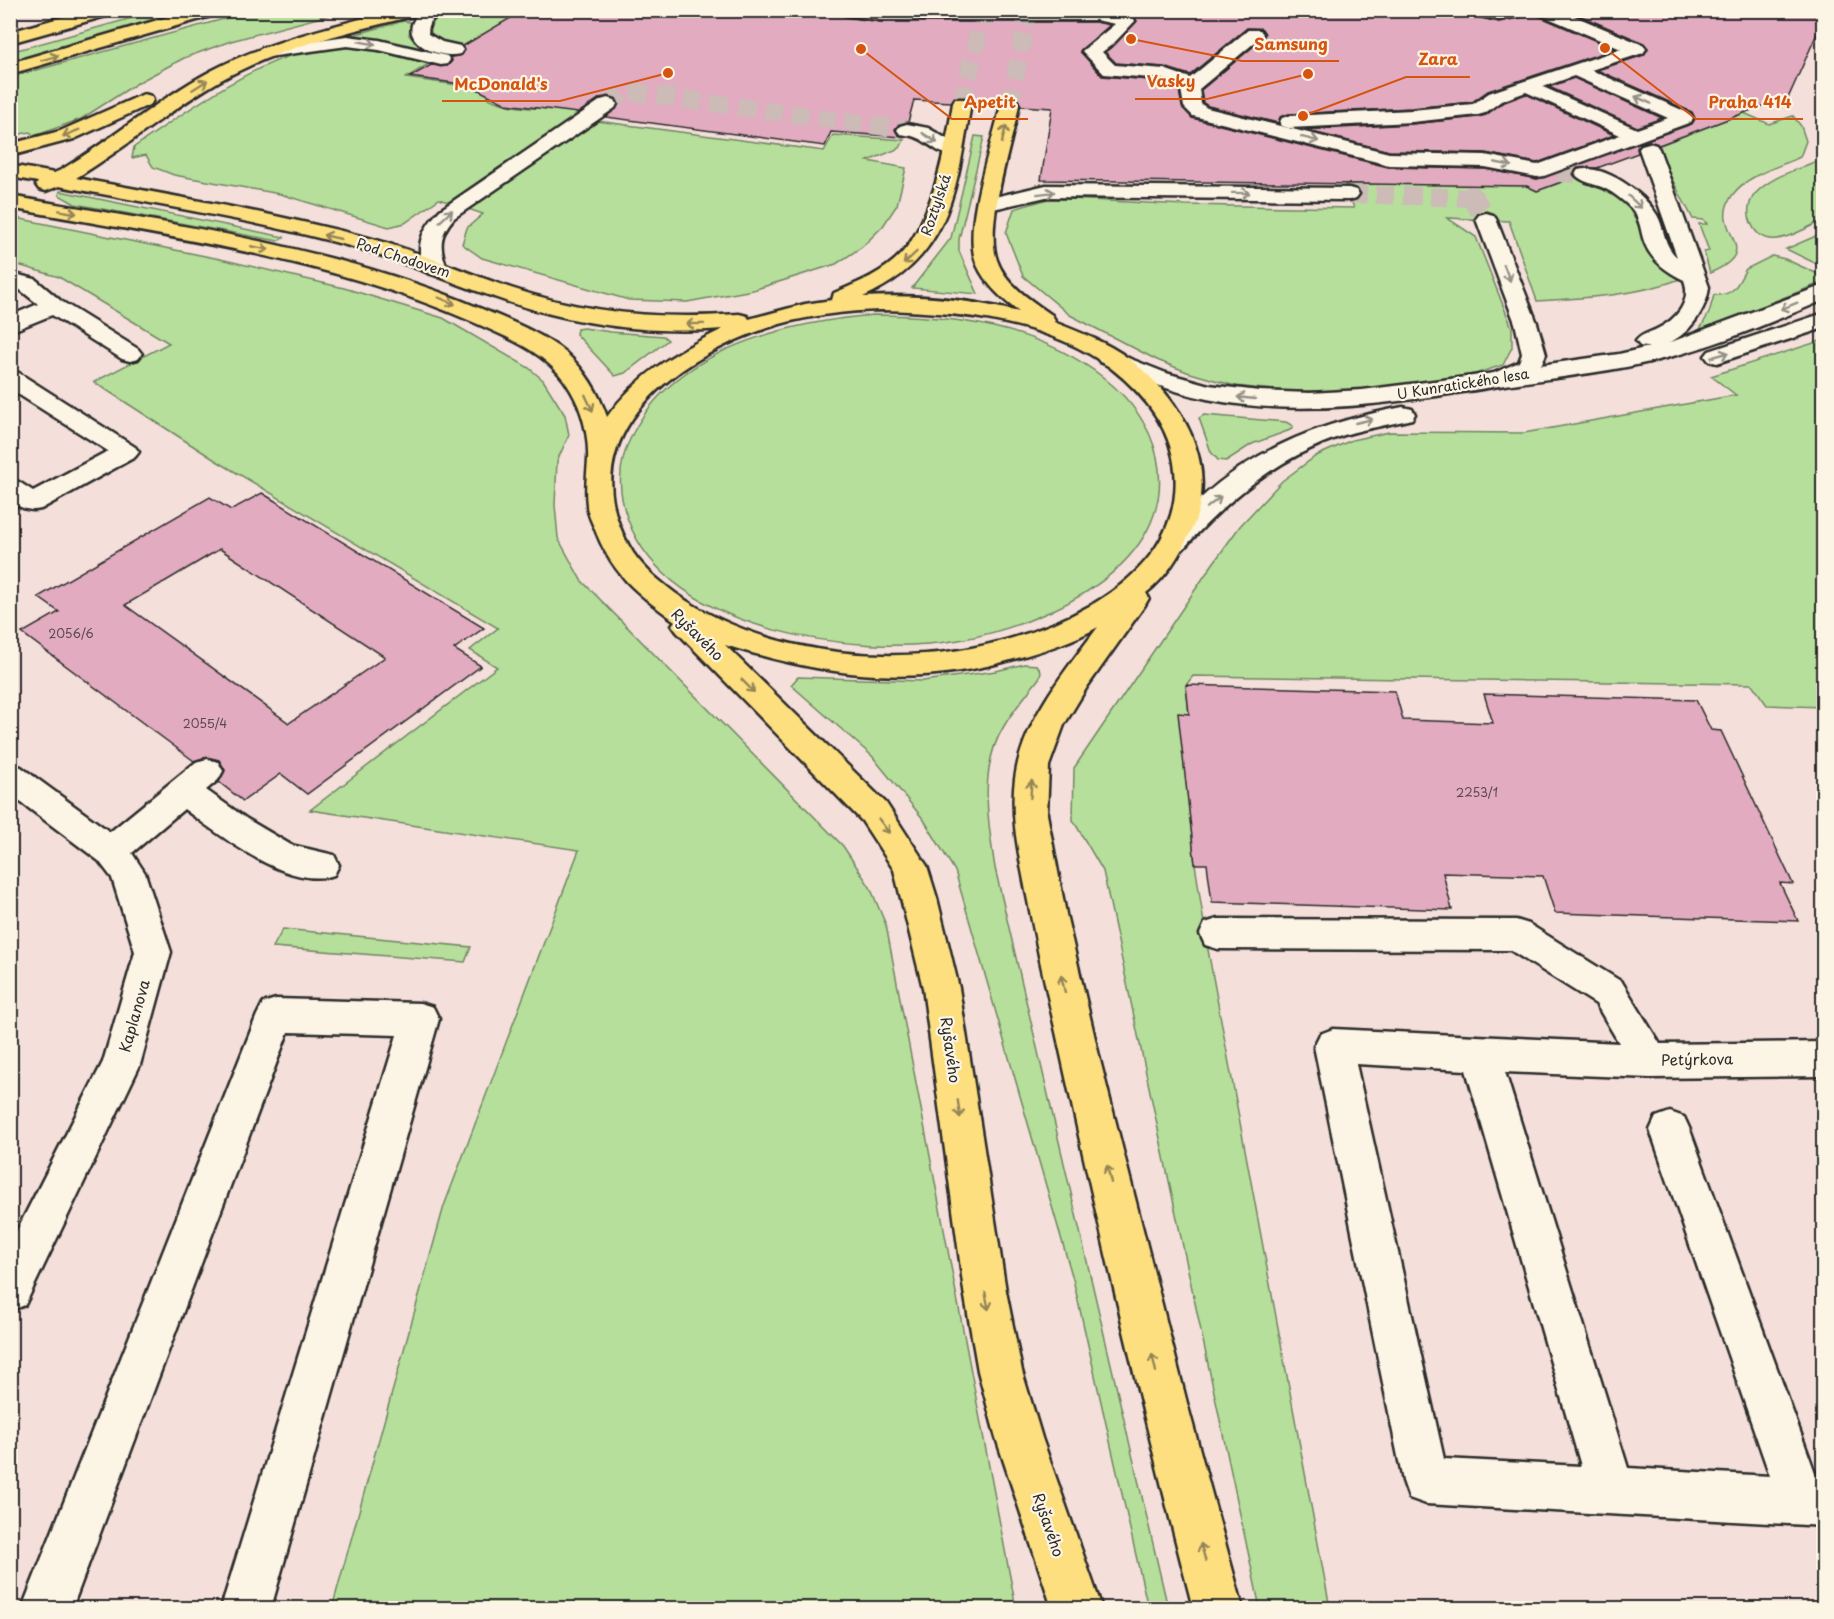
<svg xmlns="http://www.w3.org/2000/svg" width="1834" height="1619" font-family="'Playpen Sans',sans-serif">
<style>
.green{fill:#b6df9b;stroke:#708563;stroke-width:1.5}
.building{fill:#e2abc0;stroke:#2b2b2b;stroke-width:1.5;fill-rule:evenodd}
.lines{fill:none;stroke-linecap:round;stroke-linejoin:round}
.minor-tunnel-far1{stroke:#ccbbb7;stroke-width:18;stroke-dasharray:18 9;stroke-linecap:butt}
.minor-tunnel{stroke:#ccbbb7;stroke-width:22;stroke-dasharray:22 11;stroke-linecap:butt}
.major-tunnel{stroke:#ccbbb7;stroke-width:18;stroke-dasharray:18 9;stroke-linecap:butt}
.minor-casing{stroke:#2b2b2b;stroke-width:5}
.major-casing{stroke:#2b2b2b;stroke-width:5}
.highway-casing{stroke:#2b2b2b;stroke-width:5}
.minor{fill:#fcf5e5;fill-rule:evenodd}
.major{fill:#fddf80;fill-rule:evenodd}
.highway{fill:#fddf80;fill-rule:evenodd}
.oneway{stroke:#949088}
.oneway2{stroke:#948556}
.labels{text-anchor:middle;stroke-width:4.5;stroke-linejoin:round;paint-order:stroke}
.number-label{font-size:12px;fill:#594b50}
.far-street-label{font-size:14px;fill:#2b2b2b;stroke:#fcf5e5}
.street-label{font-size:15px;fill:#2b2b2b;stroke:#fcf5e5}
.leader{fill:none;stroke:#d5540f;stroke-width:2}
.callout-dot{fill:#d5540f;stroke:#fcf5e5;stroke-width:2}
.callout-label{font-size:16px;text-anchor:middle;font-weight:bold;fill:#d5540f;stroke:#fcf5e5;stroke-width:4.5;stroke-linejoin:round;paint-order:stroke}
</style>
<rect width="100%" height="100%" fill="#f4dfda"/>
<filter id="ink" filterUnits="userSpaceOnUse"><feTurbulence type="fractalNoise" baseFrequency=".0167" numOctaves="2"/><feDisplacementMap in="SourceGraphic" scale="12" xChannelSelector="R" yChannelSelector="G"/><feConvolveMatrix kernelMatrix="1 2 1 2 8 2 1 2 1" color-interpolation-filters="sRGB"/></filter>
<g filter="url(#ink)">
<!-- green -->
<g class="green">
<polygon points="157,11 191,11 11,63 10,52"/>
<polygon points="253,11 344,11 231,41 184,58 139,82 81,119 34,136 30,132 11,136 11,77"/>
<path d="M449,11H524L463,46L441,41L431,33C429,22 440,14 449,11Z"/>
<polygon points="403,21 411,22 409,35 418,45 426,48 450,54 350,36"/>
<path d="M349,45L430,63L406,78L488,89V98C519,112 548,108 581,107L597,121L824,151L833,135L904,140L900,148L868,161L906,168L897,205L883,226L862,247L836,264L753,290L687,302L629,300L482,258L462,244L467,228L483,214L439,199L405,223L389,227L280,194L174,175L153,167L146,155L132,158L134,147C189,110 243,68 308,50C321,46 336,46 349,45Z"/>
<path d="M1744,113L1769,124L1793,116L1801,126L1806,141L1800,157C1779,167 1749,174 1734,193C1704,231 1769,248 1710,273L1704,252L1709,251L1699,224H1707L1704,220L1693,219L1655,147Z"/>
<polygon points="975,136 984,137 959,239 959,251 978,294 912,288 951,238"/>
<path d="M1823,158V220C1800,231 1762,257 1750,220C1747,212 1749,201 1755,194C1772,175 1801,169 1823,158Z"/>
<path d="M1576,177L1622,196L1661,266L1683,278C1636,296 1587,298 1537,301L1509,221L1447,218L1476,237L1512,328V347L1503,365L1475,374L1417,383L1334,391H1285L1235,386L1187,372L1157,360L1070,315L1023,276L1006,233L1014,209L1051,198L1185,205L1354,208L1345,184H1522L1537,191Z"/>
<polygon points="60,191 284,237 278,241 75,204 59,195"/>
<polygon points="11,217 220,259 344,288 443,318 529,368 543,380 565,415 569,435 557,461 555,505 558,538 581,580 843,846 870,887 886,925 1016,1608 332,1608 444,1206 579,850 310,810 497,667 470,650 498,628 215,460 94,382 169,343 59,277 11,263"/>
<polygon points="1823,233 1823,267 1786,249"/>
<path d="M1772,256L1785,259L1820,275L1823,278V282L1701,331L1700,329L1709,313L1714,295C1735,296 1737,284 1746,269Z"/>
<path d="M873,315C952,315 1039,326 1104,378C1129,398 1150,425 1157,457C1180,565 1045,625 959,640C858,658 669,633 628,520C617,491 618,461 633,433C677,348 785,323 873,315Z"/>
<polygon points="584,328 611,332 663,336 668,340 625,373 615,376 576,334 577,329"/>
<polygon points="1823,340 1823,707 1767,705 1752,684 1193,676 1186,685 1189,714 1179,714 1195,864 1208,950 1330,1608 1260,1608 1103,871 1073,820 1074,768 1212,565 1240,526 1282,481 1316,456 1352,440 1389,432 1524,433 1736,395 1711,376"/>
<polygon points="1204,415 1286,422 1293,426 1290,430 1252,444 1226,461 1218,460 1211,452 1199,418"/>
<path d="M1024,664L1037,665L1041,672L1040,677C1028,693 1014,709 1004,726C978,768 988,822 995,868L1168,1608H1148L1073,1279L955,871L924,820L872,756L791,685L798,677L923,681L996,671Z"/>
<polygon points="283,929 471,947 465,962 273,947"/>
</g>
<!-- building -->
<g class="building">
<polygon points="524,10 835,10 845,17 880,22 1096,22 1110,25 1080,51 1102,76 1161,81 1179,90 1182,107 1192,118 1388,167 1485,169 1537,179 1692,124 1695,119 1692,112 1597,70 1644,55 1648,48 1644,43 1567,10 1824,10 1824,18 1789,96 1659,145 1650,141 1641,143 1637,148 1638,153 1597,168 1578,168 1573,173 1575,177 1537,191 1527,186 1041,180 1052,108 1021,106 1017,99 1003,99 999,105 973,103 969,97 955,97 951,102 914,100 908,122 899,124 895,129 898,135 902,137 831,132 825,146 606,117 619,105 617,99 609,96 600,98 578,113 506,104 469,85 410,77 431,65 447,66 452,61 451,57 462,55 465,50 463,46"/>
<polygon points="1113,10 1468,10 1472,16 1499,22 1528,16 1532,10 1535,10 1538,16 1615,49 1488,91 1472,102 1412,108 1289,114 1280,117 1278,123 1208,106 1203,103 1201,90 1261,40 1265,34 1262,29 1247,28 1190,75 1164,67 1116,63 1105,52 1137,21 1133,15"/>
<polygon points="1574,78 1662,118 1637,127 1549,87"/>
<polygon points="1526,94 1614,135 1537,163 1485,153 1389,151 1304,130 1412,124 1478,117 1486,115 1502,103"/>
<path d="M262,493L484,628L454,649L481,666L307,794L281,774L243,801L219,782L225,770L219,760L206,757L194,761L22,633L59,612L38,597L210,497L231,510ZM220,549L385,657L289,723L125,605Z"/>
<polygon points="1186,685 1395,691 1403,720 1493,723 1484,694 1696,700 1711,730 1721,731 1793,884 1780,883 1798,921 1555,913 1543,876 1443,873 1452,910 1212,902 1207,864 1195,864 1178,713 1189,714"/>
</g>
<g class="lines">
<!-- minor-tunnel-far1 -->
<g class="minor-tunnel-far1">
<polyline points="608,104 625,91 907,130"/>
<polyline points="1557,173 1585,174"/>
<polyline points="1349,194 1473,198"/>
</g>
<!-- minor-tunnel -->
<polyline class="minor-tunnel" points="1466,197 1472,197 1486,219"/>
<!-- major-tunnel -->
<g class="major-tunnel">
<polyline points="962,103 984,10"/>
<polyline points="1010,105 1028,10"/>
</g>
<!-- minor casing -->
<g class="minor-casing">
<g id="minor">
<path d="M423,10H443L429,23L428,34L442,42L460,46L463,50L460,54C436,60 390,37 423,10Z"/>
<path d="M837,10H1099L1133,17L1135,21L1113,44L1102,52L1115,65L1164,69L1190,78L1248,30H1260L1263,34L1260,38L1199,89L1201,104L1207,108L1389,153L1485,155L1537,165L1620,135L1526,92L1501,101L1485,113L1478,115L1412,122L1289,128L1282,126L1280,122L1282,118L1289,116L1412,110L1473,104L1489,93L1621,49L1539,14L1537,10H1560L1643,45L1646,49L1643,53L1591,70L1691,114L1693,118L1691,122L1544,176L1537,177L1485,167L1389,165L1193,116L1184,107L1181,89L1162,79L1104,74L1082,51L1115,24L1096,20H880L845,15ZM1574,76L1668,118L1637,129L1543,87Z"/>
<polygon points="1470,10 1530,10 1528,14 1499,20 1472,14"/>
<polygon points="347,36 379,40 447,56 450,60 447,64 441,65 379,50 347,46 268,57 262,56 259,52 262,48 268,47"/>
<path d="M608,98L615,100L617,104L615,108L454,218C439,235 439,247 447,268L444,273L436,275L428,273C412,249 422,229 440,210L601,100Z"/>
<path d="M907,124L928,128L959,146L962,150L959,154C941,159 930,142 915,137C910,135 905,135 900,134L897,130L900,126Z"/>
<path d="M1649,143L1656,145L1659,149L1709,287C1706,318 1674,354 1640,346L1636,341C1641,334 1649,333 1657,329C1676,320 1692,302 1684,280C1665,271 1649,259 1643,238C1640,226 1639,217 1631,208C1623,200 1614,193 1604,188C1595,184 1581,182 1575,174L1578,170C1604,163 1644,193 1657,215C1665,229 1663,245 1677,257L1639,149L1642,145Z"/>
<polygon points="1046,185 1349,188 1356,190 1359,194 1356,198 1349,200 1046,197 989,210 982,208 979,204 982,200"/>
<path d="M1486,213L1493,215L1496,219L1537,323L1546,354L1541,365L1619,354L1671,342L1824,285V300C1772,322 1720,344 1666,358C1613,372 1558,377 1505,385C1407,401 1305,419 1207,399C1169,391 1135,377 1100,362L1096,357L1100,352L1108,350L1166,373L1209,385L1259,391L1310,393L1362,390L1466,377L1494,373L1519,362L1522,354L1515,323L1476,219L1479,215Z"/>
<polygon points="10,273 35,279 61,301 138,349 142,354 138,359 130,361 122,359 52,315 10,332 10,316 38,304 19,289 10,287"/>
<polygon points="1824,313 1824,328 1717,363 1709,361 1705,356 1709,351"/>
<path d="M10,371L19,373L135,447L139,452L135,457L41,509C28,512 22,508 10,501V480L19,482L33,491L108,451L10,389Z"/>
<path d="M1403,407L1412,409L1415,414L1412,419C1389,425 1366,428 1344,435C1278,457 1228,499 1183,549L1173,552L1163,549L1159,543C1170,527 1186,512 1200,499C1258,446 1327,421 1403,407Z"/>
<path d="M207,759L218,762L223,771L218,780L206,790L247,819L291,845L334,855L339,865L334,875C288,890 220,835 184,809L132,853L145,873L171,952L140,1065L25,1305L10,1311V1244L103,1062L135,952L112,878L99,861L10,794V764L21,767L110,832L196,762Z"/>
<path d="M1218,919L1516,920L1529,924L1622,982L1660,1044L1824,1042V1076L1650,1078L1505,1072L1628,1468L1770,1476L1650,1130L1656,1117L1670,1112L1684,1117L1690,1130L1817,1478H1824V1526L1426,1504L1409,1498L1403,1481L1314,1046L1320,1034L1333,1029L1619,1043L1596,1004L1510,950L1218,949L1205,945L1200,934L1205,923ZM1356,1064L1466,1070L1581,1466L1444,1459Z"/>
<polygon points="276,999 420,1003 433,1007 439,1019 271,1608 221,1608 397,1035 288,1032 72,1608 22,1608 257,1015 263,1003"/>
</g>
</g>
<!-- major casing -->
<g class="major-casing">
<g id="major">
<path d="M394,10H423L421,14C353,31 282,46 221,80C170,109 126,148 76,178C174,196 273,213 369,238C418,251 463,272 511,288C585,313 661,320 739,314L747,316L749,319L805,304L832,300L834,293C858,283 883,273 901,254C932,222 946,147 953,103L955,99H969L971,103L970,109C956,194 948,259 863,297C914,294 968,299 1019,312C1002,299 981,280 975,259C964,223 992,144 1001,105L1003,101H1017L1019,105C1012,143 984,225 997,260C1005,284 1033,302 1052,315L1055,320L1054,322C1079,332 1106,342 1128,358C1181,398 1222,464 1191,531C1180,554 1167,577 1146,593L1149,598L1145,605L1087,687L1064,725L1049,766L1047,814L1066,914L1100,1060L1187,1403L1243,1608H1193C1143,1417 1098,1225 1056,1032C1045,985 1035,938 1026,891C1019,855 1010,816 1015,779C1022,722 1065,671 1098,627C1074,641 1048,649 1021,657C916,689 828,677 725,645L886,803L927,866L937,898L959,988L1006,1291L1022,1371L1042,1438L1102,1608H1052L996,1438L978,1371L964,1291L923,988L894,870L862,821L677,632L672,625L675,621C636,593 611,573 594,527C591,520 587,512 587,505C585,490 587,475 588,460C589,437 583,411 571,391C551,354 509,338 473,322C326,257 167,237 10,208V196C169,224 332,245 482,309C510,321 542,333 566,353C585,370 599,393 607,417C637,375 677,351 723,329C646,335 567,323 494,297C448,282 404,261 357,248C260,221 158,205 59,186L46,191L39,189L36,185L38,182L10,177V165L54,173L61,170C113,139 158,99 211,71C268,41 331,27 394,10ZM881,310C959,312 1046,320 1111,368C1144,394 1171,427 1175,470C1187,592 1021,648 925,654C839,660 745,643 675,593C658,580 639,565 629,546C566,432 684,352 780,324C813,315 847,311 881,310Z"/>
<polygon points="144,94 151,96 153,100 151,104 74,139 10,156 10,144 60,131"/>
</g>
</g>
<!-- highway casing -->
<g class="highway-casing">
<g id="highway">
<polygon points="87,10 115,10 113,14 10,43 10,32"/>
<polygon points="192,10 220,10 218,14 10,74 10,63"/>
</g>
</g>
<!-- minor -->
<use href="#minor" class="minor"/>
<!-- major -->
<use href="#major" class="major"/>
<!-- highway -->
<use href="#highway" class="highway"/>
</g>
<!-- one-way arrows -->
<defs><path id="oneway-shaft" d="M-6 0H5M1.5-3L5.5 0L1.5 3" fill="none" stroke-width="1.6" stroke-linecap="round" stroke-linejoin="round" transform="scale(1.5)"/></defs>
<g class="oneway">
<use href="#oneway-shaft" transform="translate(367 43) rotate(10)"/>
<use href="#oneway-shaft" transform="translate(1643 100) rotate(-156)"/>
<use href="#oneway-shaft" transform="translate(930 138) rotate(33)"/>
<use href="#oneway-shaft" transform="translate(1310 139) rotate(14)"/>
<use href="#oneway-shaft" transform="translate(1503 164) rotate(11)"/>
<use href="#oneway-shaft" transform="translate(1046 193) rotate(-7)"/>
<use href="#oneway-shaft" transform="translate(1241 193) rotate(1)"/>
<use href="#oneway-shaft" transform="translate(1635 202) rotate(43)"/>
<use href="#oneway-shaft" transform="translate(446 216) rotate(-43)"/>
<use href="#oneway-shaft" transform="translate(1507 273) rotate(69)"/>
<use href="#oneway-shaft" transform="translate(1789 306) rotate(158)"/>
<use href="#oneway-shaft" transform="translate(1720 355) rotate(-16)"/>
<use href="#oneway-shaft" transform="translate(1246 398) rotate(-174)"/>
<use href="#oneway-shaft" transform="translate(1364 421) rotate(-13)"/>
<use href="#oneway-shaft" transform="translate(1214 502) rotate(-39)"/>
</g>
<g class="oneway2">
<use href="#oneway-shaft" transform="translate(50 58) rotate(-16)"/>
<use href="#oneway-shaft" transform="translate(200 85) rotate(-32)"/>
<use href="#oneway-shaft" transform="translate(71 133) rotate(158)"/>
<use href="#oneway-shaft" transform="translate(1004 134) rotate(-77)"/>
<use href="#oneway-shaft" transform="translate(68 212) rotate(10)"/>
<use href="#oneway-shaft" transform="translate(332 237) rotate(-167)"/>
<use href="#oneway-shaft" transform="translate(260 248) rotate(11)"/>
<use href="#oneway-shaft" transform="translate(910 258) rotate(137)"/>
<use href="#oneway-shaft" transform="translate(447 301) rotate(23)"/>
<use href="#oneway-shaft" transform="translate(695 324) rotate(179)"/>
<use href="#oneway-shaft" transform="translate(589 403) rotate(65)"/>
<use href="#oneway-shaft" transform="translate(748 686) rotate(45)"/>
<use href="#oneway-shaft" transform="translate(1031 789) rotate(-86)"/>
<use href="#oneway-shaft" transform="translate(884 826) rotate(53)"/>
<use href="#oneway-shaft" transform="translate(1063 984) rotate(-103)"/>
<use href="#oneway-shaft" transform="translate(959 1109) rotate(82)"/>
<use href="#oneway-shaft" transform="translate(1109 1174) rotate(-103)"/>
<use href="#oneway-shaft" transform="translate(987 1301) rotate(79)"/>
<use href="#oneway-shaft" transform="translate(1154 1363) rotate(-103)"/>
<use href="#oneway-shaft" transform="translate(1203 1552) rotate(-106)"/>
</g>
</g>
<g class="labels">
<!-- number labels -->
<g class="number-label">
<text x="71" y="638">2056/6</text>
<text x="205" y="728">2055/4</text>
<text x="1477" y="797">2253/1</text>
</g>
<!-- far-street labels -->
<g class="far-street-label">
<text transform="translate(936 205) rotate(-71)" y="5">Roztylská</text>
<text transform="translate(403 258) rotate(18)" y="5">Pod Chodovem</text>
<text transform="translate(1463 384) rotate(-9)" y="5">U Kunratického lesa</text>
</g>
<!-- street labels -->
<g class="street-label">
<text transform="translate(697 635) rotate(45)" y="5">Ryšavého</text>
<text transform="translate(135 1016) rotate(-74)" y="5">Kaplanova</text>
<text transform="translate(950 1050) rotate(82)" y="5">Ryšavého</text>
<text transform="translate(1697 1060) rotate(-1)" y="5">Petýrkova</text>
<text transform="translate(1048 1525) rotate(71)" y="5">Ryšavého</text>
</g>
</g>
<!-- callouts -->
<path class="leader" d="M1131 39L1242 61H1339M1303 116L1406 77H1470M1308 74L1207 99H1135M668 73L560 101H442M861 49L952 119H1028M1605 48L1696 119H1803"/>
<g class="callout-dot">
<circle cx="1131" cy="39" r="6"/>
<circle cx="1303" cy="116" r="6"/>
<circle cx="1308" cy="74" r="6"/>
<circle cx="668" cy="73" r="6"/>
<circle cx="861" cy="49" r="6"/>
<circle cx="1605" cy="48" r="6"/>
</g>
<g class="callout-label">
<text x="1291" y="50">Samsung</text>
<text x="1438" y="65">Zara</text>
<text x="1171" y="87">Vasky</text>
<text x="501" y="90">McDonald's</text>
<text x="990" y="108">Apetit</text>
<text x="1750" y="108">Praha 414</text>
</g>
<!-- margin -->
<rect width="1834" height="1619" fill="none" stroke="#fcf5e5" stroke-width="36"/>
<rect x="18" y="18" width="1798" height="1583" fill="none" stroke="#2b2b2b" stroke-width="2" filter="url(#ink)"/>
</svg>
